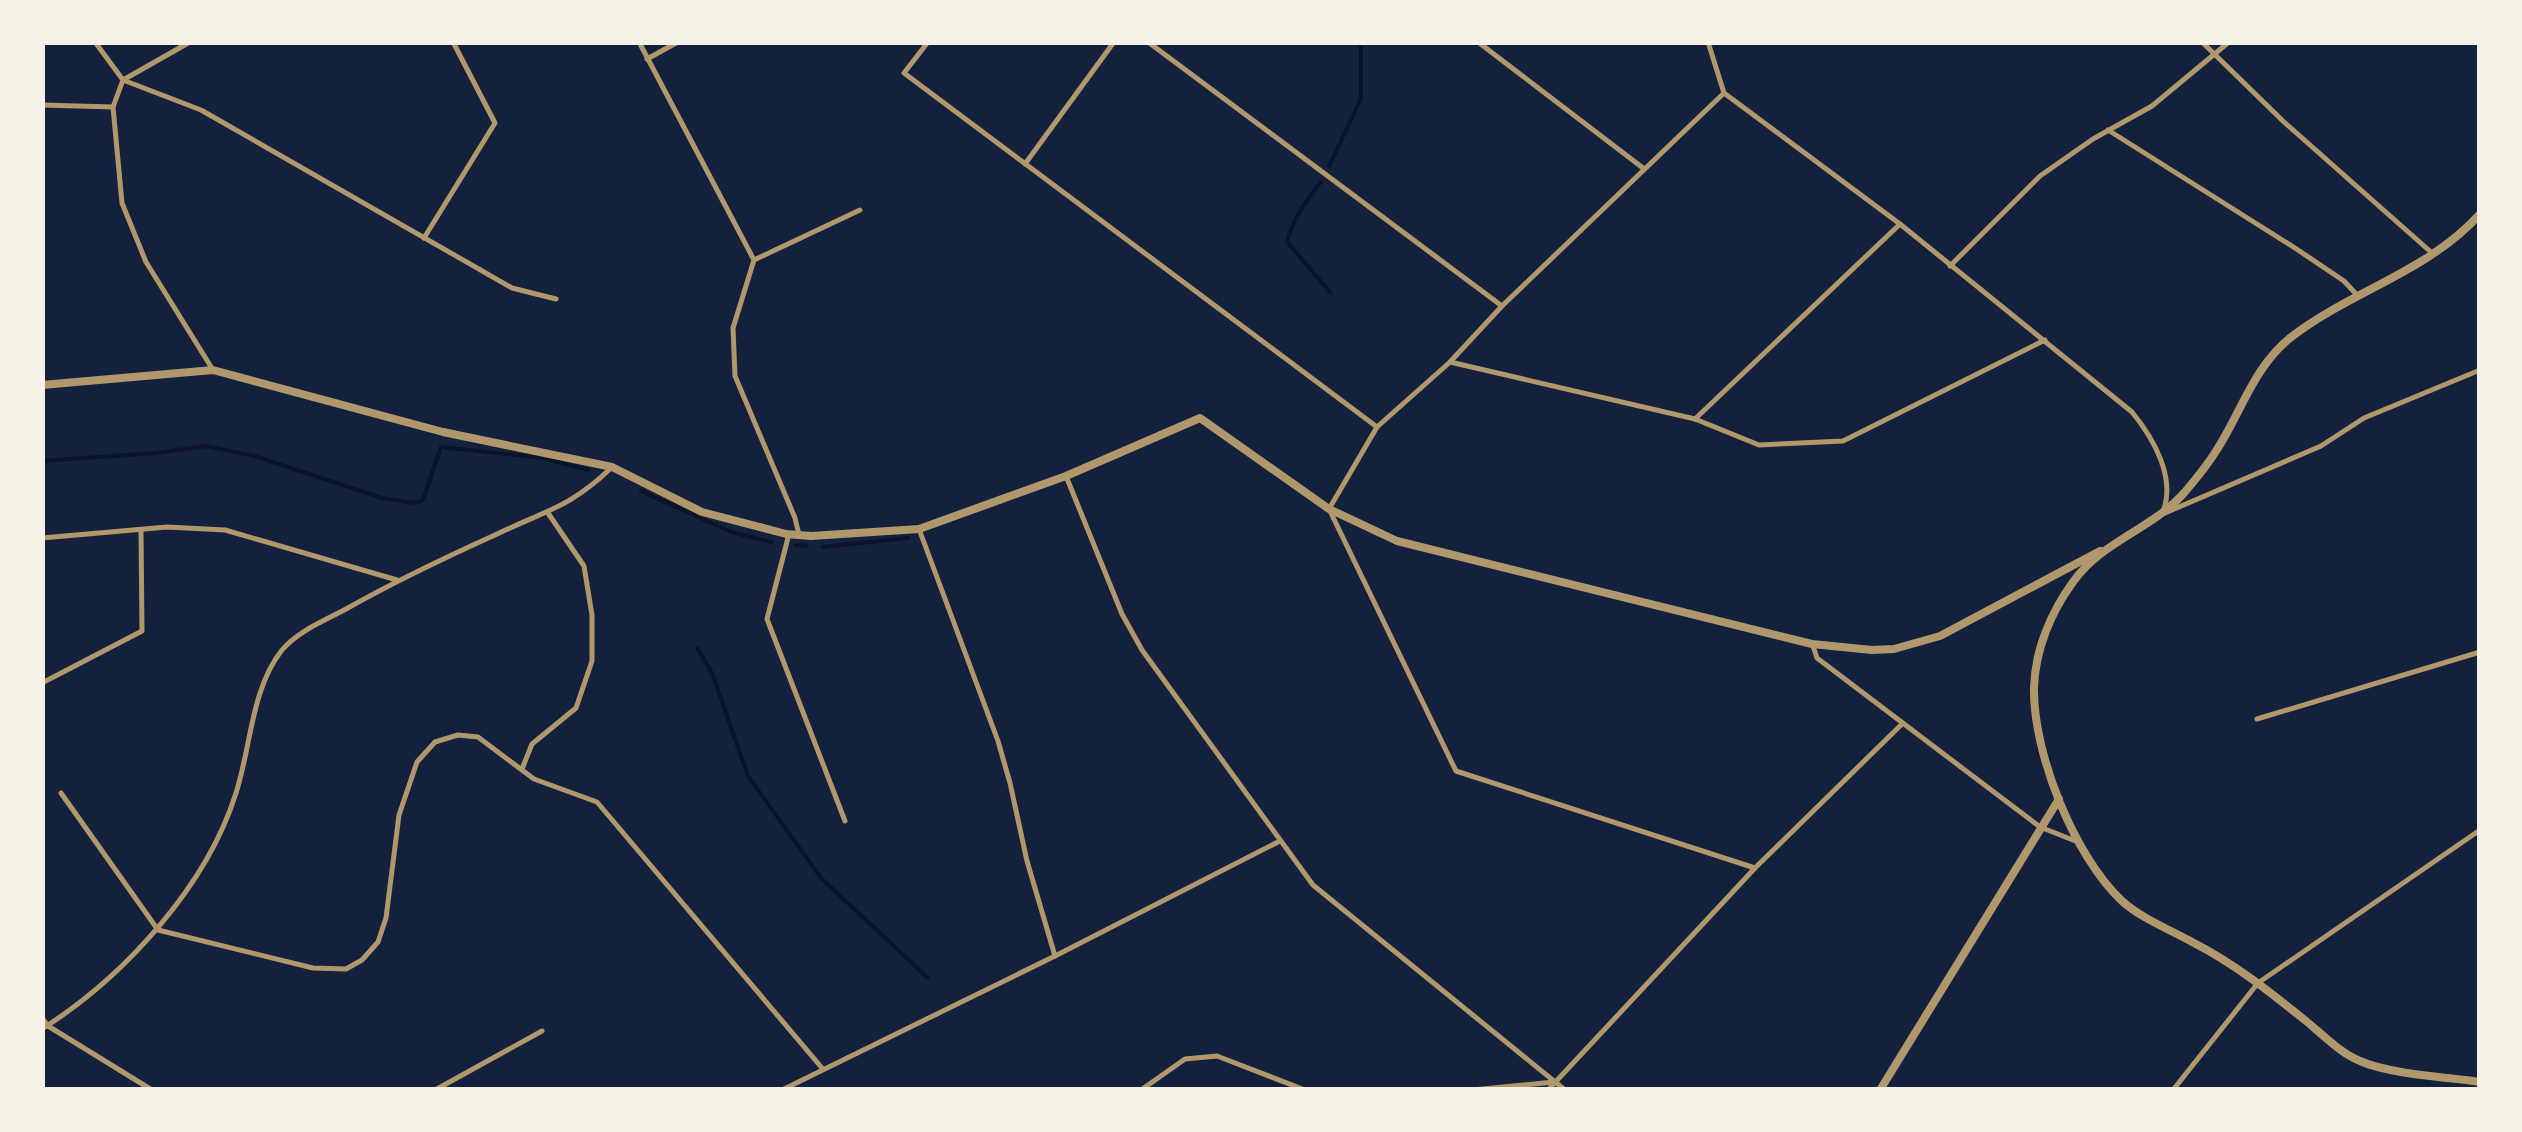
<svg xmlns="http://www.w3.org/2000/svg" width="2522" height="1132" font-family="'DM Sans',sans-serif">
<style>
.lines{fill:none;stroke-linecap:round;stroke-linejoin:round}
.stream{stroke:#0b132b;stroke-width:4}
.minor{stroke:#b1986c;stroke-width:5}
.tertiary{stroke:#b1986c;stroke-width:8}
</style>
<rect width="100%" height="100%" fill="#14213d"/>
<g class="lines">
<!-- stream -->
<g class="stream">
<polyline points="1329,166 1361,99 1361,42"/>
<path d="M1321,182C1306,201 1293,218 1287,242L1331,293"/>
<polyline points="42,461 156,453 206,446 254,456 382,498 414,503 423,500 441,447 542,458 588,470"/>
<polyline points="641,491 731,532 771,542"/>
<polyline points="795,545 806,546"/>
<polyline points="823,547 908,538"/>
<polyline points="697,648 712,673 748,776 821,878 928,978"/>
</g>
<!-- minor -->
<g class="minor">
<polyline points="95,42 123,80 113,107 122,203 146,262 213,370"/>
<polyline points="639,42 754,260 733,328 735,376 795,518 799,535"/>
<polyline points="928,42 904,73 1377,427"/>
<polyline points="1148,42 1502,306"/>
<polyline points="1478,42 1643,168"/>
<path d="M1708,42L1724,93L1900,224L2132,412C2154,439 2176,478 2163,512"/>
<polyline points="2202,42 2284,122 2432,253"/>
<polyline points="647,59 678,42"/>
<polyline points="123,80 201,110 512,288 556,299"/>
<polyline points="123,80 190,42"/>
<polyline points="1724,93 1502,306 1450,362 1377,427 1329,509 1456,771 1755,868"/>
<polyline points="42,105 113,107"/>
<polyline points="2108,130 2295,248 2344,281 2357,295"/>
<polyline points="1025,164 1114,42"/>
<polyline points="424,238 495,123 453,42"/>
<polyline points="754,260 860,210"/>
<polyline points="1950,266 2040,176 2093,139 2152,106 2229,42"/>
<polyline points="1450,362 1695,419 1759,445 1843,441 2045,340"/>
<polyline points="1695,419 1900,224"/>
<polyline points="1066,476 1122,614 1142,650 1313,885 1565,1090"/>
<polyline points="2165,513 2321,446 2364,418 2480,370"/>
<polyline points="919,529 998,741 1010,783 1027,861 1055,956"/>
<polyline points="789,534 767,619 845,821"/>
<polyline points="42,538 167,527 225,530 397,580"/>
<polyline points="1813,646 1817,658 2040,827 2078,842"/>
<polyline points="42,683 142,631 141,530"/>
<polyline points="2257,719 2480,652"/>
<polyline points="522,769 532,744 576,708 592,661 592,615 584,566 548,513"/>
<polyline points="61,793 158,930 313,968 346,969 362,960 378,942 386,918 399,815 417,762 435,742 458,735 478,737 534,779 597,802 822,1068"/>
<polyline points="42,1018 48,1026 152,1090"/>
<path d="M42,1029C124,977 207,886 236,793C251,747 251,689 282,650C298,631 324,621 346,609C394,582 444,558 495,535C544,511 570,508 612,467"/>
<polyline points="435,1090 542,1031"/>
<polyline points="782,1090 1055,956 1278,842"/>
<polyline points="1141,1090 1185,1059 1217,1056 1305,1090"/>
<polyline points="1472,1090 1554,1082"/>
<polyline points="1548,1090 1755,868 1902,724"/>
<polyline points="2173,1090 2258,983 2480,830"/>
</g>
<!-- tertiary -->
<g class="tertiary">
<path d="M2480,214C2428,272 2350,291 2290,338C2253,368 2241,413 2216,451C2207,466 2195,480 2184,493C2151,530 2102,541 2073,582C2051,612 2035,650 2034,688C2033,753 2074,856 2122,901C2142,919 2171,930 2194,943C2235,964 2270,992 2306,1021C2322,1034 2340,1053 2360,1061C2389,1074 2446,1077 2480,1082"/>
<polyline points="42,385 213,370 443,432 612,467 702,512 786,534 811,536 919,529 1066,476 1200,418 1329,509 1397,541 1812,644 1872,650 1894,649 1940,636 2100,551"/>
<polyline points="1880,1090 2059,799"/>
</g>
</g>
<!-- border -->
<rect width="2522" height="1132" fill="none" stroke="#f6f1e7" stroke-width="90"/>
</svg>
